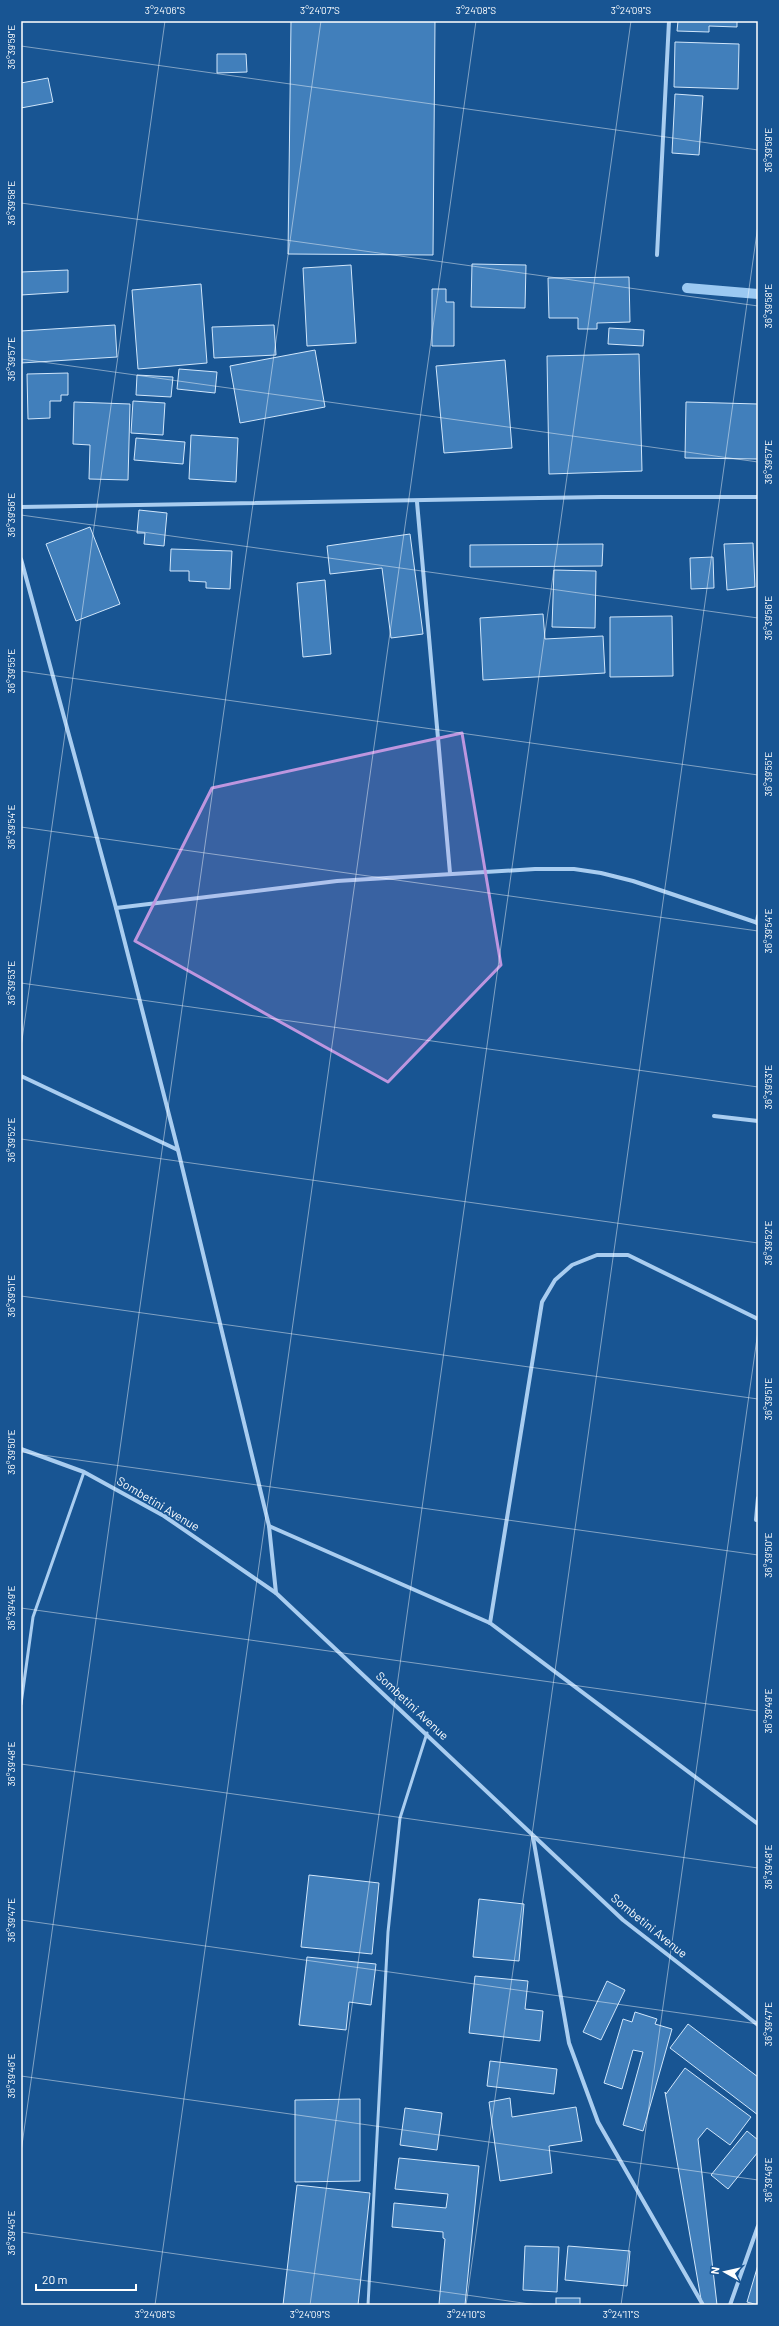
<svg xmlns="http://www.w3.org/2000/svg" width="779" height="2326" font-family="Barlow,sans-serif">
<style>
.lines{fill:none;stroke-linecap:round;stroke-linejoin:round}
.stream{stroke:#9bc9f2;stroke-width:10}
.building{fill:#417fbb;stroke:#d0e6fb}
.lane{stroke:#a9cdf0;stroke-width:3}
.street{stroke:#a9cdf0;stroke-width:4}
.marked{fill:#bd96df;fill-opacity:0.2;stroke:#bd96df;stroke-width:3;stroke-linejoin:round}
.ticks{fill:none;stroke:#fff;stroke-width:1;stroke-opacity:0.45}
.labels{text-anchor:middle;stroke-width:3;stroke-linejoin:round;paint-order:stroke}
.street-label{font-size:12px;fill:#fff;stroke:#185593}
.neatline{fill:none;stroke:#fff;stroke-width:1.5}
.ticks-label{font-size:10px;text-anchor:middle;fill:#fff}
</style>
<rect width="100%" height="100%" fill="#185593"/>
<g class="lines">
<!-- stream -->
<polyline class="stream" points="687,288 758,294"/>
</g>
<!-- building -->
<g class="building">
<polygon points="291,21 435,21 433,255 288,254"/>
<polygon points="678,21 737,21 737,27 709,26 709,32 677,31"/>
<polygon points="675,42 739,44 738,89 674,87"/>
<polygon points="217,54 246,54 247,72 217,73"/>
<polygon points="48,78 53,102 21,108 21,83"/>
<polygon points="675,94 703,96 699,155 672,153"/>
<polygon points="472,264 526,265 525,308 471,307"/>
<polygon points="351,265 356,343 307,346 303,268"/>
<polygon points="68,270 68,292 21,295 21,272"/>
<polygon points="629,277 630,322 597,323 597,329 578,329 578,318 549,318 548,278"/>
<polygon points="201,284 207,363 138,369 132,290"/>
<polygon points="432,289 446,289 446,302 454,302 454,346 432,346"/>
<polygon points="115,325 117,357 21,363 21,331"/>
<polygon points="274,325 276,355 214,358 212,327"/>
<polygon points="609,328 644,330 643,346 608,344"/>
<polygon points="315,350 325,407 240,423 230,366"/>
<polygon points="639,354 642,471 549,474 547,356"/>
<polygon points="505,360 512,448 444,453 436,366"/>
<polygon points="179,369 217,372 215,393 177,389"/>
<polygon points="68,373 68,395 61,395 61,401 50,401 50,418 28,419 27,374"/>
<polygon points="137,375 173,377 171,397 136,395"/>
<polygon points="133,401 165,403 163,435 131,433"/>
<polygon points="74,402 130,404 128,480 89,479 90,445 73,444"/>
<polygon points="686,402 758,404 758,459 685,458"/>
<polygon points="191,435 238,438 236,482 189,479"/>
<polygon points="136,438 185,442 183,464 134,460"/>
<polygon points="139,510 167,513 164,546 144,544 145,533 137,533"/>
<polygon points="90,527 120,604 76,621 46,544"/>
<polygon points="410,534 423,634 391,638 382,568 330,574 327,546"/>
<polygon points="753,543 755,587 727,590 724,544"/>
<polygon points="603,544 602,566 470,567 470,545"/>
<polygon points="171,549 232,551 230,589 206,588 206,582 189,581 189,571 170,571"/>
<polygon points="713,557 714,588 691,589 690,558"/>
<polygon points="554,570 596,571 595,628 552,627"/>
<polygon points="325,580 331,654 303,657 297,583"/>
<polygon points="543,614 545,639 603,636 605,673 483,680 480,618"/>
<polygon points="672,616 673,676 610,677 610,617"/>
<polygon points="309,1875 379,1883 372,1954 301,1947"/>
<polygon points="479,1899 524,1904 519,1961 473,1957"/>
<polygon points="307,1957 376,1964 371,2005 349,2002 346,2030 299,2025"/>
<polygon points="475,1976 528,1981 525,2009 543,2011 540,2041 469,2033"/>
<polygon points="607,1981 625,1990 601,2040 583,2032"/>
<polygon points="635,2012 657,2019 655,2024 672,2029 643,2131 623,2125 643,2052 633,2050 622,2089 604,2083 623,2019 632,2022"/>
<polygon points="688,2024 758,2077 758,2115 670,2048"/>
<polygon points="490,2061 557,2069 554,2094 487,2086"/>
<polygon points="685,2068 751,2117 730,2145 707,2128 698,2139 717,2305 702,2305 665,2092 666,2094"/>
<polygon points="510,2098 512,2117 576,2107 582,2141 549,2146 552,2173 500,2181 489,2102"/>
<polygon points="360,2099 360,2181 295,2182 295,2100"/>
<polygon points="405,2108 442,2113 437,2150 400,2145"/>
<polygon points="747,2131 758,2140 758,2152 728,2189 711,2175"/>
<polygon points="399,2158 479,2166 465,2305 439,2304 445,2239 443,2238 443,2232 392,2227 394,2203 446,2208 448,2194 395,2189"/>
<polygon points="297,2185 370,2193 358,2305 283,2305"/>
<polygon points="525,2246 559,2247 557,2292 523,2290"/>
<polygon points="568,2246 630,2251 627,2286 565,2280"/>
<polygon points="758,2265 758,2305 747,2302"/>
<rect x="556" y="2298" width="24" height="7"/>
</g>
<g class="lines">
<!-- lane -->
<g class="lane">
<polyline points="21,1704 33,1617 84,1472"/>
<polyline points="368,2305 388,1932 400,1818 427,1733"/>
</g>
<!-- street -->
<g class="street">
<polyline points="657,255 669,21"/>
<polyline points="417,502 450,873"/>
<polyline points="21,507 602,497 758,497"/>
<polyline points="21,559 116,908 178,1150 269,1526 276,1593"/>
<polyline points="116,908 337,881 535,869 574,869 601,873 633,881 758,923"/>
<polyline points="757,923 758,916"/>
<polyline points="21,1076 178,1150"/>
<polyline points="714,1116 758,1121"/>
<polyline points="21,1449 84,1472 164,1516 276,1593 623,1920 758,2025"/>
<polyline points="756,1520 758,1498"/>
<polyline points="269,1526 490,1623 758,1824"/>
<polyline points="490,1623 542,1302 555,1280 572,1265 597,1255 628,1255 758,1319"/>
<polyline points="533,1837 569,2043 598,2122 703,2305"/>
<polyline points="730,2305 758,2226"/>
</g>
</g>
<!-- marked area -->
<path class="marked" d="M462,733L501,965L388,1082L135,941L212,788Z"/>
<!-- ticks -->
<path class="ticks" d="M21,46L758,150M21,203L758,306M21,359L758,462M21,515L758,618M21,671L758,775M21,827L758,931M21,983L758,1087M21,1047L165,21M21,1139L758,1243M21,1296L758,1399M21,1452L758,1555M21,1608L758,1711M21,1764L758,1868M21,1920L758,2024M21,2076L758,2180M21,2152L321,21M21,2232L537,2305M155,2305L476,21M310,2305L631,21M466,2305L758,225M621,2305L758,1331"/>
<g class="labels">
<!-- street labels -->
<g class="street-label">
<text transform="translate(158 1504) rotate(31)" y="4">Sombetini Avenue</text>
<text transform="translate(412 1706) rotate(43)" y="4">Sombetini Avenue</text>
<text transform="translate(649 1926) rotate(39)" y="4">Sombetini Avenue</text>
</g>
</g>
<!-- border -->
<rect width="779" height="2326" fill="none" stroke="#185593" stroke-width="44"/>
<!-- north arrow -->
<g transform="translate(725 2272) rotate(278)" stroke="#185593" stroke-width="3" paint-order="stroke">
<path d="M0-3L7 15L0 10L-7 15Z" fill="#ffffff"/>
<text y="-6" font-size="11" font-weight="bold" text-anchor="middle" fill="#ffffff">N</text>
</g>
<!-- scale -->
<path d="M36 2284v6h100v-6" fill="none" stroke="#ffffff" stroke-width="2"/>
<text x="42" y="2284" font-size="12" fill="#ffffff" stroke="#185593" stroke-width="3" paint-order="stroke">20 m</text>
<rect x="22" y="22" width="735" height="2282" class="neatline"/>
<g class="ticks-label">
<text x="165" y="14">3°24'06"S</text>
<text x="320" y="14">3°24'07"S</text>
<text x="476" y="14">3°24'08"S</text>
<text x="631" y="14">3°24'09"S</text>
<text transform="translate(11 47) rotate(-90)" y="4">36°39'59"E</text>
<text transform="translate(768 150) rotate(-90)" y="4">36°39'59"E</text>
<text transform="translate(11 203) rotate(-90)" y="4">36°39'58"E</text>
<text transform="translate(768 306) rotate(-90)" y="4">36°39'58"E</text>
<text transform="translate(11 359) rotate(-90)" y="4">36°39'57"E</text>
<text transform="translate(768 462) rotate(-90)" y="4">36°39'57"E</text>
<text transform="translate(11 515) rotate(-90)" y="4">36°39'56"E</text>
<text transform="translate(768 618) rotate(-90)" y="4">36°39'56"E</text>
<text transform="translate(11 671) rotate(-90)" y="4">36°39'55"E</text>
<text transform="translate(768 774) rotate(-90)" y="4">36°39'55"E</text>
<text transform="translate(11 827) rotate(-90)" y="4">36°39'54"E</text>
<text transform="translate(768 931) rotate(-90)" y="4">36°39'54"E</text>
<text transform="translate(11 983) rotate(-90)" y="4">36°39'53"E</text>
<text transform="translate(768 1087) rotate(-90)" y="4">36°39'53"E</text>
<text transform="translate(11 1140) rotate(-90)" y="4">36°39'52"E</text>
<text transform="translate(768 1243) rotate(-90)" y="4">36°39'52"E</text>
<text transform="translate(11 1296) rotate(-90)" y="4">36°39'51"E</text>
<text transform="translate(768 1399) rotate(-90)" y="4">36°39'51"E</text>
<text transform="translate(11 1452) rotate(-90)" y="4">36°39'50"E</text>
<text transform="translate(768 1555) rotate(-90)" y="4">36°39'50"E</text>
<text transform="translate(11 1608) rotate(-90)" y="4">36°39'49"E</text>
<text transform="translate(768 1711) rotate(-90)" y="4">36°39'49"E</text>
<text transform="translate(11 1764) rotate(-90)" y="4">36°39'48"E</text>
<text transform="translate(768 1867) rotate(-90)" y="4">36°39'48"E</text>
<text transform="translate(11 1920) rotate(-90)" y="4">36°39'47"E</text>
<text transform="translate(768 2024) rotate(-90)" y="4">36°39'47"E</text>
<text transform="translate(11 2076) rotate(-90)" y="4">36°39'46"E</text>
<text transform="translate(768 2180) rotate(-90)" y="4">36°39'46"E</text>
<text transform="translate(11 2233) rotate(-90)" y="4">36°39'45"E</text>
<text x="155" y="2318">3°24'08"S</text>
<text x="310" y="2318">3°24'09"S</text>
<text x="466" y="2318">3°24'10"S</text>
<text x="621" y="2318">3°24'11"S</text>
</g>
</svg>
